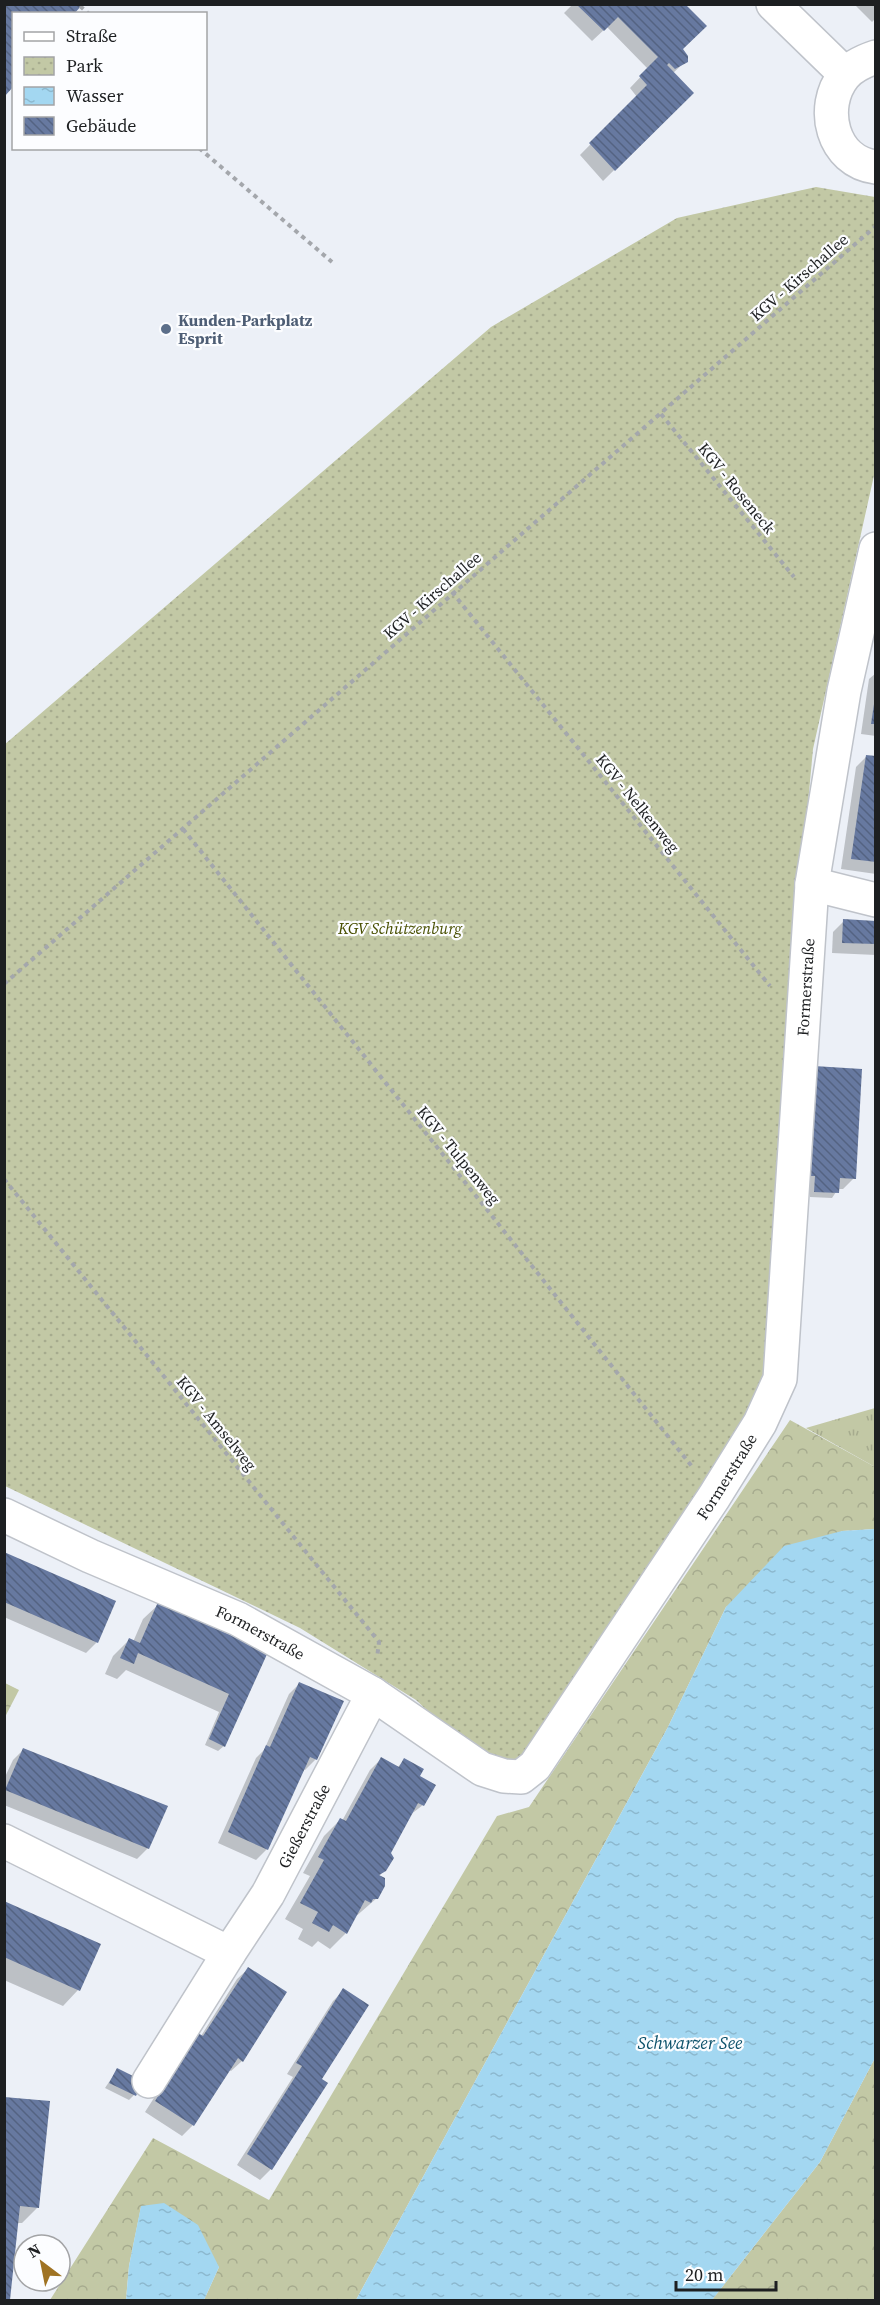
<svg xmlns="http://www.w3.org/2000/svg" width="880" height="2305" font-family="'Source Serif 4',serif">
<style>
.grass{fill:url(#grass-tufts)}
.forest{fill:url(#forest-crowns)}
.park{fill:url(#park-dots)}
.water{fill:url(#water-ripples)}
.shadow{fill:#0003}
.building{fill:url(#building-back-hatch)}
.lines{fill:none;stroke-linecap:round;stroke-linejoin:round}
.street-casing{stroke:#bfc3ca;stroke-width:36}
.path{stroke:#a4a7ac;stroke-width:4;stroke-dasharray:4.5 4.5;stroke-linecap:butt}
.street{stroke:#fff;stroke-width:33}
.service-dot{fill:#5c6f8a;stroke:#fcfdff;stroke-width:2}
.labels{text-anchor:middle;stroke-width:4.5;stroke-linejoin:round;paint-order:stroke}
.street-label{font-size:16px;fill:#1d1f21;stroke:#fcfdff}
.service-label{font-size:16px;font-weight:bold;fill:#4e5e75;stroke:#fcfdff;text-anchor:start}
.park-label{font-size:16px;font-style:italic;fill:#484f00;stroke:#fcfdff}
.water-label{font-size:18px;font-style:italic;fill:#0d526b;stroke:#fcfdff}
</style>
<defs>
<pattern id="grass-tufts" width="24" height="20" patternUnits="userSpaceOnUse" patternTransform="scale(1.5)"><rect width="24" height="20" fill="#c2c8a5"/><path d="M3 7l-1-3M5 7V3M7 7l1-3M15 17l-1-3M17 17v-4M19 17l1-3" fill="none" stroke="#a6ab8e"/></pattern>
<pattern id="forest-crowns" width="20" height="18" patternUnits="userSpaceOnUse" patternTransform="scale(1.5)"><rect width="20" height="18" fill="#c2c8a5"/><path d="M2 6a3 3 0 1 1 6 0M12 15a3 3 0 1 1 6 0" fill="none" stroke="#a6ab8e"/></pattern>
<pattern id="park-dots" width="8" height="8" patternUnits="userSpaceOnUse" patternTransform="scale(1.5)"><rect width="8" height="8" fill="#c2c8a5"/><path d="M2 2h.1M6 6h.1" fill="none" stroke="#a6ab8e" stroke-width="1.8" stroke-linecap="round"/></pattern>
<pattern id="water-ripples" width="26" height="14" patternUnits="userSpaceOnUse" patternTransform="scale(1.5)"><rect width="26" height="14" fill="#a3d7f1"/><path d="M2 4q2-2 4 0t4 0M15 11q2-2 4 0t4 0" fill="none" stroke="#8cb8ce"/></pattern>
<pattern id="building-back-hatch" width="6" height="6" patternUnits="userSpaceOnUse" patternTransform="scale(1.5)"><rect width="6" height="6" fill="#6779a0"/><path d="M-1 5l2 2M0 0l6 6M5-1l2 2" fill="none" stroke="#546382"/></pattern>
</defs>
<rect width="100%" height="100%" fill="#ecf0f7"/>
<!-- grass -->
<polygon class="grass" points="875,1408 875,1467 806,1428"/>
<!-- forest -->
<g class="forest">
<polygon points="790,1420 875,1467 875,1529 842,1531 726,1607 668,1727 356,2300 204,2300 219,2267 141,2207 129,2266 126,2300 50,2300 153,2138 269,2200 497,1816 529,1807"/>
<polygon points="5,1683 19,1690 5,1717"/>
<polygon points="875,2058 875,2300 712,2300 820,2162"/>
</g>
<!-- park -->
<polygon class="park" points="816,187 875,197 875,471 813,749 789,1010 779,1189 762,1385 707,1485 541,1739 517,1761 493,1762 464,1745 416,1700 300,1628 5,1486 4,745 491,327 677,218"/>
<!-- water -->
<g class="water">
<polygon points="875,1529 875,2058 820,2162 712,2300 356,2300 668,1727 726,1607 784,1546 842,1531"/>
<polygon points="164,2203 198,2225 219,2267 204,2300 126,2300 129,2266 141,2206"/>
</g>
<!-- shadow -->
<g class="shadow">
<polygon points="4,4 80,4 72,14 14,14 4,95"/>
<polygon points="573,4 683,4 681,49 686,61 673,73 692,93 603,181 580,155 637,97 630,88 648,69 607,27 592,41 564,13"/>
<polygon points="854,4 876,4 876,18 872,22"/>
<polygon points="876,673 876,736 861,734 869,679"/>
<polygon points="867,756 876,757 876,874 841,869 856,767"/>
<polygon points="844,921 876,923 876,955 832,953 833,932"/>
<polygon points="815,1068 854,1178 843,1189 838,1189 832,1198 810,1197 810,1187 799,1187"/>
<polygon points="4,1553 97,1642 86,1653 4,1617"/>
<polygon points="159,1604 266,1652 224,1746 218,1751 205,1745 219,1712 126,1670 117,1679 105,1674 113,1656 129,1640 133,1642 143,1619"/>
<polygon points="300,1683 316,1759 305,1770 303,1769 267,1849 256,1860 218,1843 256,1758 264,1750 289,1694"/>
<polygon points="23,1750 148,1848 137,1859 4,1805 4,1779 13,1760"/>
<polygon points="381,1759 397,1768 404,1760 418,1776 434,1786 423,1805 410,1815 390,1853 385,1870 379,1876 377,1898 354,1918 346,1933 330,1949 318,1941 312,1947 298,1939 303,1929 285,1919 310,1876 303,1873 324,1836 340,1820 342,1821 370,1770"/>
<polygon points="4,1902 78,1990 63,2006 4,1980"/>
<polygon points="248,1969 242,2061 231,2071 229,2070 193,2125 182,2136 145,2112 188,2045 201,2036 237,1979"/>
<polygon points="344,1990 320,2079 326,2083 271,2169 260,2180 237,2165 293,2077 287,2074 333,2001"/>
<polygon points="117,2070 134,2095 129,2100 105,2088"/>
<polygon points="4,2098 37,2208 22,2223 17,2223 9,2300 4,2300"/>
</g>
<!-- building -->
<g class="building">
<polygon points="576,4 685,4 707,26 683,49 688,56 688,62 675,69 669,63 667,65 694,93 615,171 589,143 647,85 639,76 658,57 618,17 604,31"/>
<polygon points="4,5 82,5 74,14 14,14 14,86 4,97"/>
<polygon points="874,704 876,704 876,724 871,724"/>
<polygon points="866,755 876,756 876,862 851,859"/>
<polygon points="843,919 876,921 876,944 842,943"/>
<polygon points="814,1066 862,1069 856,1179 840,1178 839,1193 814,1192 815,1176 809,1176"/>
<polygon points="4,1552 116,1601 98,1643 4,1602"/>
<polygon points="158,1602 268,1652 225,1747 209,1739 229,1694 138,1653 134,1664 120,1658 129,1638 140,1643"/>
<polygon points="299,1682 344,1701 317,1760 310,1757 268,1850 228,1832 266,1745 270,1747"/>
<polygon points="23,1748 168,1806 149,1849 5,1790"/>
<polygon points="381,1757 399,1767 404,1758 424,1769 420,1776 436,1785 424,1806 418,1803 391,1853 394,1858 386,1871 379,1875 385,1878 385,1886 378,1899 373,1899 371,1903 365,1900 347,1934 333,1925 329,1932 312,1923 318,1912 300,1903 324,1860 318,1857 331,1834 340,1818 346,1821"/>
<polygon points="4,1901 101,1944 80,1991 4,1957"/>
<polygon points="248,1967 287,1992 243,2062 238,2058 194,2126 155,2101 198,2033 203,2036"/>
<polygon points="343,1988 369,2005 322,2079 328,2083 272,2170 247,2154 302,2066 296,2063"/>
<polygon points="117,2068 143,2081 136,2096 109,2083"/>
<polygon points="4,2097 50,2101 39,2208 20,2206 10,2300 4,2300"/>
</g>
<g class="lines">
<!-- street casing -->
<g class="street-casing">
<g id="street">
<polyline points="773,4 845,74"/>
<path d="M876,57C864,61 852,66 844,76C819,107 832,162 876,167"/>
<polyline points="812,884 876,900"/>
<path id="s1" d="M4,1515L90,1556L238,1619L373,1694L482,1769L504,1776L521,1777L535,1766L714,1497L760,1423L780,1379L812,884L844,691L876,549"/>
<path id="s2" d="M4,1841L229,1953L268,1894L373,1694"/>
<polyline points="149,2081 229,1953"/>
</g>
</g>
<!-- path -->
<g class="path">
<polyline points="80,6 89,14"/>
<polyline points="199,148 332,262"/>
<polyline points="661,414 794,577"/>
<polyline points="452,592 770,986"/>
<polyline points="183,829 694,1469"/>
<polyline points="4,984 876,226"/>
<polyline points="4,1179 379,1642 377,1658"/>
</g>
<!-- street -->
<use href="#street" class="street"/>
</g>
<!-- markers -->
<circle class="service-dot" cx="166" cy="329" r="6"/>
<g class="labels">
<!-- street labels -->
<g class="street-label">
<text transform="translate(799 277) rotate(-41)" y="6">KGV - Kirschallee</text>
<text transform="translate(737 488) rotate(51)" y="6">KGV - Roseneck</text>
<text transform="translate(432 595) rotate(-41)" y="6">KGV - Kirschallee</text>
<text transform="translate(638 803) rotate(51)" y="6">KGV - Nelkenweg</text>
<text dy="6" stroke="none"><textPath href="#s1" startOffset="1452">Formerstraße</textPath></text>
<text transform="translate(459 1155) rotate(51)" y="6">KGV - Tulpenweg</text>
<text transform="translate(217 1423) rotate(51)" y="6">KGV - Amselweg</text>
<text dy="6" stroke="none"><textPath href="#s1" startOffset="948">Formerstraße</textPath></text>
<text dy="6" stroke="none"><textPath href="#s1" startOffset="282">Formerstraße</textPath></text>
<text dy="6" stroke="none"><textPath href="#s2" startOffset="399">Gießerstraße</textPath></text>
</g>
<!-- service labels -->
<g class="service-label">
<text x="178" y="326">Kunden-Parkplatz<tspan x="178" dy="18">Esprit</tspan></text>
</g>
<!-- park labels -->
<g class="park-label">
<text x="400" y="934">KGV Schützenburg</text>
</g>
<!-- water labels -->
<g class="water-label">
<text x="690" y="2049">Schwarzer See</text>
</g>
</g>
<!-- border -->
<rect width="880" height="2305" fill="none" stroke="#1d1f21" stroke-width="12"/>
<!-- legend -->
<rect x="12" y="12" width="195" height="138" fill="#fcfdff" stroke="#a3a4a6" stroke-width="1.5"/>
<rect x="24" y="32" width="30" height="9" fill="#ffffff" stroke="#a3a4a6" stroke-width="1.5"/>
<text x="66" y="42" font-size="18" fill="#1d1f21">Straße</text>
<rect x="24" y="57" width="30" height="18" fill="url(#park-dots)" stroke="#a3a4a6" stroke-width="1.5"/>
<text x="66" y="72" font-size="18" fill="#1d1f21">Park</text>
<rect x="24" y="87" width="30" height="18" fill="url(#water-ripples)" stroke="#a3a4a6" stroke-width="1.5"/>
<text x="66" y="102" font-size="18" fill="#1d1f21">Wasser</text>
<rect x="24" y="117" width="30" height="18" fill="url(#building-back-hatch)" stroke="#a3a4a6" stroke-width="1.5"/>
<text x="66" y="132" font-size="18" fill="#1d1f21">Gebäude</text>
<!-- north arrow -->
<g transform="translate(42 2263) rotate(328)"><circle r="28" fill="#fcfdff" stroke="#a3a4a6" stroke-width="1.5"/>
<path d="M0-4.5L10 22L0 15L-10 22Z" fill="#9f7323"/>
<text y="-9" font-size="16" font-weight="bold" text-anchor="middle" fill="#1d1f21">N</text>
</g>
<!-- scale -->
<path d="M676 2281v9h100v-9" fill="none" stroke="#1d1f21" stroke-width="3"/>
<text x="685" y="2281" font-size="18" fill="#1d1f21" stroke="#fcfdff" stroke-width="4.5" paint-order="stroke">20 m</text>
</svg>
